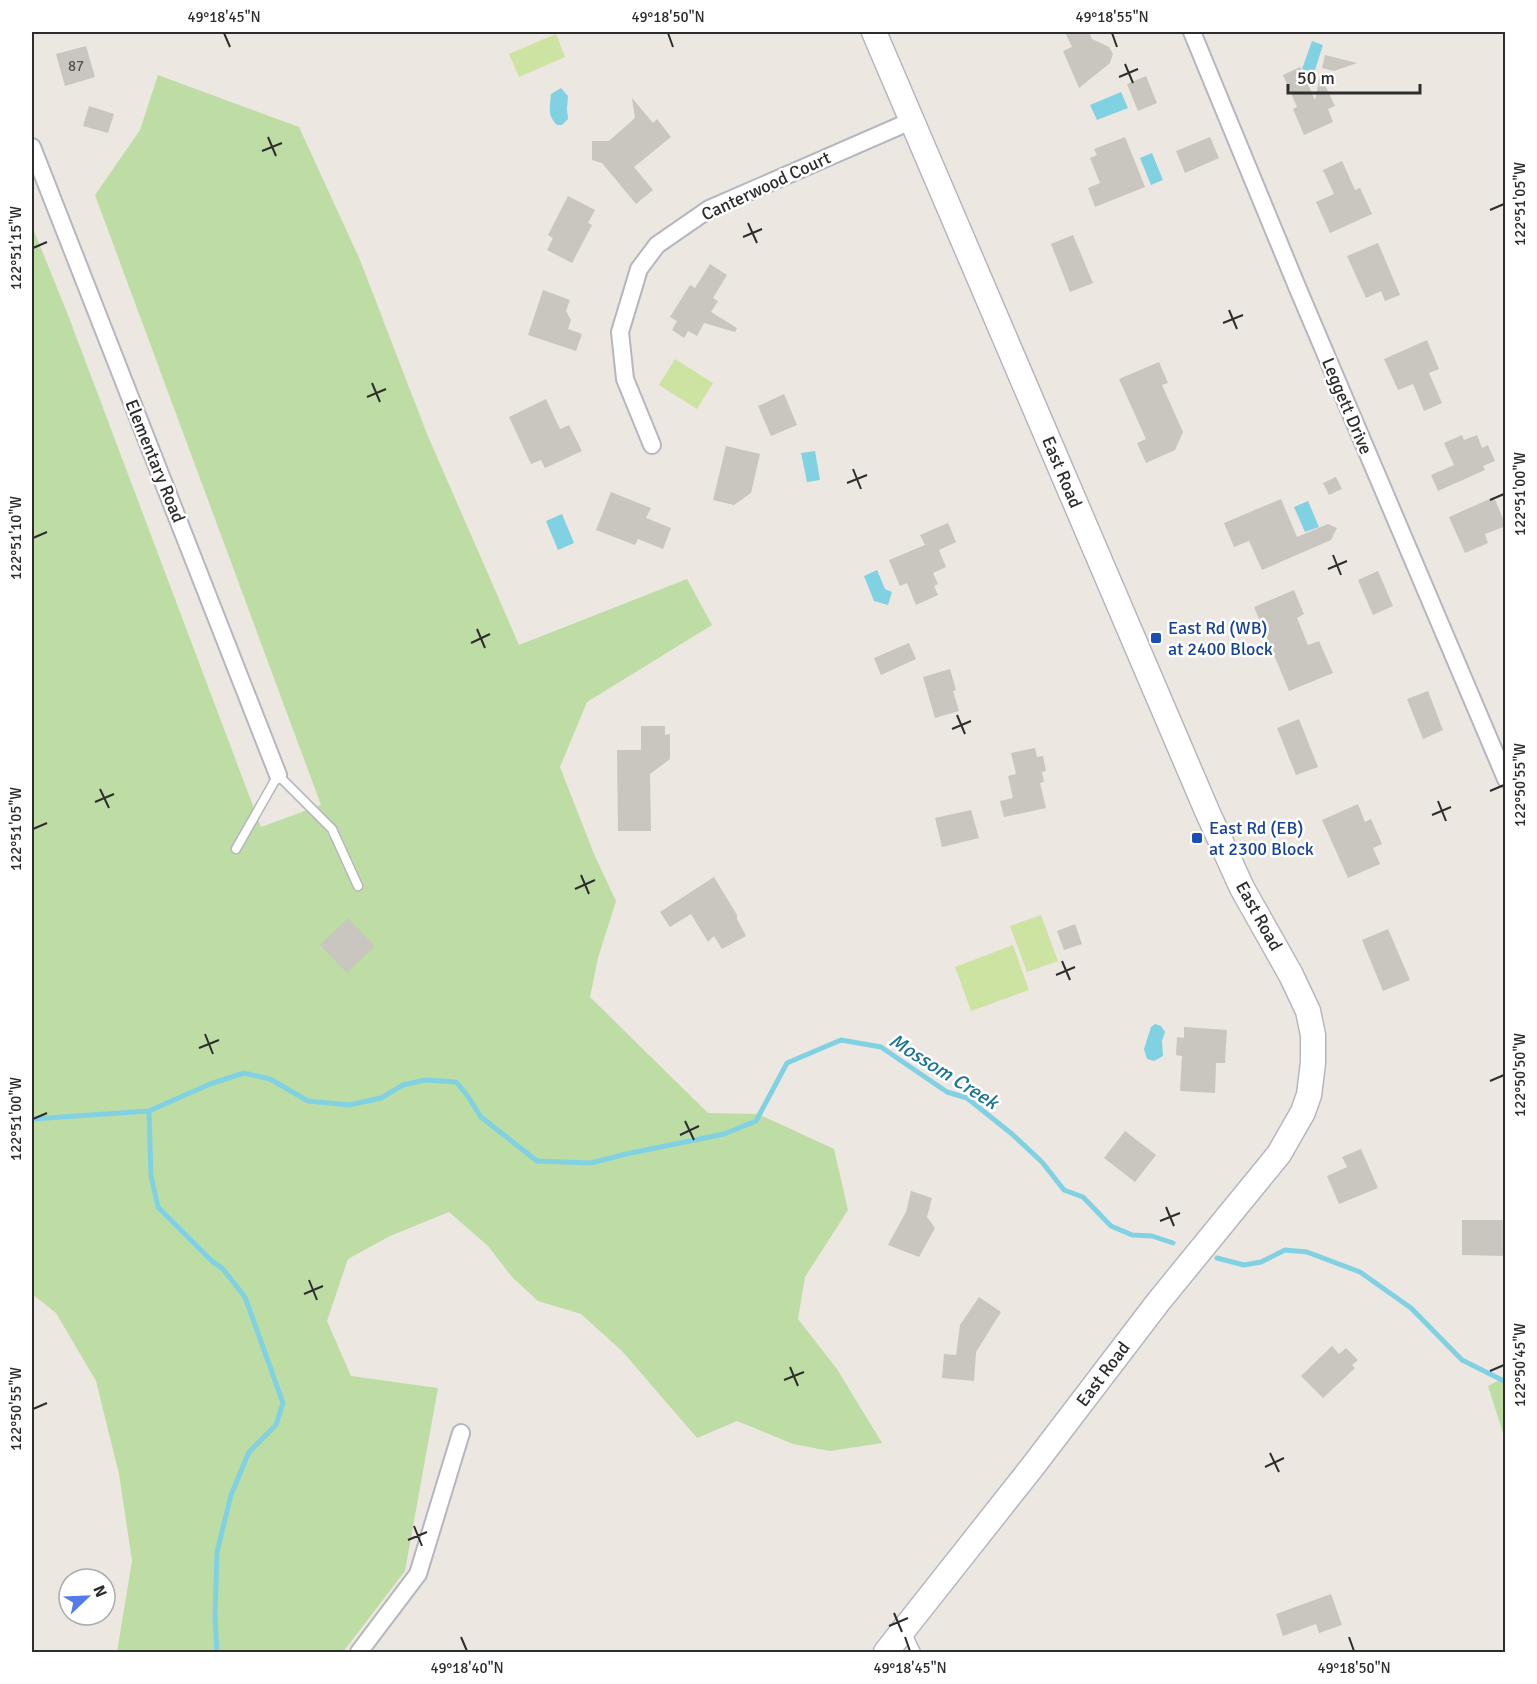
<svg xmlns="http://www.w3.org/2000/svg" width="1537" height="1684" font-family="Signika,sans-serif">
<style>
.green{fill:#bddda4}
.pitch{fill:#cde3a1}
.water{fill:#80d2e3}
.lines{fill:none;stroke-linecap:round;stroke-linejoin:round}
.stream{stroke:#80d2e3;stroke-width:5}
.building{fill:#c9c5bf}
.service-casing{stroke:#b5b7bf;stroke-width:11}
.minor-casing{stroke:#b5b7bf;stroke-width:20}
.secondary-casing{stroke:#b5b7bf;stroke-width:27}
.service{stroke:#fff;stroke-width:8}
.minor{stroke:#fff;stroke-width:16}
.secondary{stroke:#fff;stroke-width:24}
.ticks{fill:none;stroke:#2d2d2d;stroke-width:2}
.transit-dot{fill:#1a4fb4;stroke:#fff;stroke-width:2}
.labels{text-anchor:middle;stroke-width:5;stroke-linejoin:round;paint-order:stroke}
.number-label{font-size:15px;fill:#545352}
.street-label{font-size:18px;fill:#2d2d2d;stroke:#fff}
.transit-label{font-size:18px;fill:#164399;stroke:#fff;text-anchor:start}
.water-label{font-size:20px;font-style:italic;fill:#1c7493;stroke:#fff}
.neatline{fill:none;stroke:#2d2d2d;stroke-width:2}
.ticks-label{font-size:15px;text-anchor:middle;fill:#2d2d2d}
</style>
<rect width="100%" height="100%" fill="#ede7e1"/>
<!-- green -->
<g class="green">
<polygon points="158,75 299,127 360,260 427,434 519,645 687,579 712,625 587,702 560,767 594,854 616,901 598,958 590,997 708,1113 758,1114 834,1149 848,1210 805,1277 798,1319 837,1369 882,1443 830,1451 793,1444 737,1421 697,1438 622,1351 581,1314 538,1301 512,1277 488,1246 449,1212 390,1236 348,1259 327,1321 351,1376 438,1388 405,1571 343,1652 117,1652 132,1561 119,1474 96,1381 56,1313 32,1294 32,226 68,315 261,827 321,805 95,195 140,130"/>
<polygon points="1505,1377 1505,1439 1488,1386"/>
</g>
<!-- pitch -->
<g class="pitch">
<polygon points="556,34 565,57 519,77 509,54"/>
<polygon points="675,359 713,383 697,409 659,385"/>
<polygon points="1041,915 1058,961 1027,972 1010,926"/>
<polygon points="1013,945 1029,990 971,1011 955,967"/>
</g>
<!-- water -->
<g class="water">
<polygon points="1312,41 1323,45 1314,73 1302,69"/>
<path d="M561,88L568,96L567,109L568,119L562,125H557C547,116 550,106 551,94Z"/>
<polygon points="1121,92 1128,108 1097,120 1090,105"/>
<polygon points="1152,153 1163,180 1151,185 1140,158"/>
<polygon points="815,451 820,480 807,482 801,453"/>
<polygon points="1308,501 1319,527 1305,532 1294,507"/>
<polygon points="562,514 574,543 558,550 546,521"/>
<polygon points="877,570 885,589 892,592 888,605 874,601 864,576"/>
<polygon points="1155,1024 1161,1026 1165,1032 1162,1041 1163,1056 1154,1061 1147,1059 1144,1049 1151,1027"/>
</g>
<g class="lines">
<!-- stream -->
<g class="stream">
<polyline points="149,1111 151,1176 158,1207 212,1261 223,1269 245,1297 283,1403 276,1425 249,1452 231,1495 217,1552 215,1617 217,1652"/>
<polyline points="32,1119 149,1111 210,1084 244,1073 270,1079 308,1101 349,1105 381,1098 403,1085 425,1080 456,1082 467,1095 481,1117 537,1161 591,1163 626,1154 724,1134 756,1121 787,1063 841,1040 881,1047 947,1092 967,1098 1012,1134 1042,1162 1064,1190 1083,1197 1111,1226 1132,1235 1152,1236 1173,1243"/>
<polyline points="1217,1258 1244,1265 1261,1262 1285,1250 1307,1252 1360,1272 1411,1308 1462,1360 1506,1382"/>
</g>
</g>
<!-- building -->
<g class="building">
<polygon points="1065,32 1089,32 1092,39 1109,47 1113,54 1110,63 1079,88 1063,51 1072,47"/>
<polygon points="86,46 95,77 65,86 56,54"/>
<polygon points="1325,55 1357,63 1334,71 1322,68"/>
<polygon points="1300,67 1315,100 1320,75 1335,106 1328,109 1333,122 1304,135 1293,109 1297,107 1283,75"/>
<polygon points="1146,76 1157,103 1138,111 1127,84"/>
<polygon points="632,98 653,123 657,119 671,137 634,167 653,190 636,204 602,163 592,160 592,141 609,141 635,118"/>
<polygon points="89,106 114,114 108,133 83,126"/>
<polygon points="1125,137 1145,187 1095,207 1088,188 1100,183 1090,158 1097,155 1094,149"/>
<polygon points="1210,137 1219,158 1185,173 1176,151"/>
<polygon points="1342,161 1355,190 1360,188 1372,214 1330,233 1316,202 1334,194 1323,170"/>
<polygon points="568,196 595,210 588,223 592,225 572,263 547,250 553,238 548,235"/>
<polygon points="1073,235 1093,283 1070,292 1051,244"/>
<polygon points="1378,243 1400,295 1385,301 1381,291 1366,298 1347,256"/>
<polygon points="710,264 727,275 713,298 718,301 711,312 737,328 735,332 704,323 697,336 688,331 684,338 672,330 677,321 670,317 690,285 695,288"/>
<polygon points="543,290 570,300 566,311 571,320 568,329 582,334 576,351 528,335"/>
<polygon points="1427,340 1439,369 1429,373 1442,403 1424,411 1413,384 1398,390 1384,359"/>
<polygon points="1159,362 1168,383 1162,385 1183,432 1175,450 1146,463 1137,443 1146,439 1119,379"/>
<polygon points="784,394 797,425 771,436 758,406"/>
<polygon points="546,399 560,429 569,425 582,451 545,468 541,460 531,464 509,417"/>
<polygon points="1462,435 1464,440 1477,435 1482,448 1488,445 1495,461 1483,466 1485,470 1438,491 1431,475 1454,465 1444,443"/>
<polygon points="726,446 760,454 751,493 734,505 713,500"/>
<polygon points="1336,477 1342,489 1329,495 1323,483"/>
<polygon points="611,492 651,508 646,518 671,528 663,549 638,539 635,545 596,530"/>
<polygon points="1494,497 1506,526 1485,534 1488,543 1465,553 1449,517"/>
<polygon points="1281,499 1297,537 1328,524 1337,528 1331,540 1262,570 1249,541 1234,547 1224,523"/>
<polygon points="948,523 956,542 939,550 946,567 933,573 938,584 934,586 938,595 916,605 907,583 900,586 889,560 925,545 920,535"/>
<polygon points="1378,571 1393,606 1373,615 1358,580"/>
<polygon points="1294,590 1304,614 1297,618 1308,645 1319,641 1333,673 1289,691 1254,607"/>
<polygon points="909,643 916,659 881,675 874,658"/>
<polygon points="950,669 956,690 953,691 959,711 935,718 923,677"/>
<polygon points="1428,691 1443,730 1423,739 1407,699"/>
<polygon points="1299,719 1318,767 1296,775 1277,728"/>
<polygon points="641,726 665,726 665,735 670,734 670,759 650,774 651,831 618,831 617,750 641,750"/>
<polygon points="1035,748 1037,757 1043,756 1046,771 1042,772 1044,782 1040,783 1046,808 1004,817 1000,801 1013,798 1008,776 1016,774 1011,753"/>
<polygon points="1358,804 1365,822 1371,819 1382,844 1373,848 1380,864 1348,878 1322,820"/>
<polygon points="971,810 979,838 942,847 935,818"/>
<polygon points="714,877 737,915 737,919 746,936 722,949 714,936 708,942 691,914 670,927 660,912"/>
<polygon points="348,918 375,946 347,973 320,945"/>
<polygon points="1075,924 1082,944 1064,950 1057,931"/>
<polygon points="1388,929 1410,980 1383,991 1362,940"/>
<polygon points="1184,1027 1227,1030 1225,1063 1216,1063 1215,1093 1180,1091 1182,1056 1176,1055 1177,1037 1184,1038"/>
<polygon points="1125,1131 1156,1155 1135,1182 1104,1158"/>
<polygon points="1361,1149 1378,1188 1339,1204 1327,1176 1347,1167 1342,1157"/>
<polygon points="911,1191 932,1198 927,1217 935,1228 919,1257 888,1245 906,1212"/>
<polygon points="1462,1220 1506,1220 1506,1256 1462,1255"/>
<polygon points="979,1297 1001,1312 976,1352 974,1381 942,1378 944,1354 956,1355 960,1325"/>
<polygon points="1332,1346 1339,1354 1346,1348 1358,1360 1352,1365 1355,1368 1323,1398 1301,1376"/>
<polygon points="1331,1594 1342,1625 1319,1633 1316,1624 1283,1636 1276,1614"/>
</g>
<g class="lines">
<!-- service casing -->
<g class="service-casing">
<g id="service">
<polyline points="236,849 278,775 332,829 358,886"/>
<polyline points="906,1631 916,1652"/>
</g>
</g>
<!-- minor casing -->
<g class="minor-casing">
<g id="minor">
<polyline points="1192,32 1298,289 1506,779"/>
<polyline points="32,147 278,775"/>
<polyline points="652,445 625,379 620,332 639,269 657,245 709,209 911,121"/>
<polyline points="359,1652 418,1574 461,1433"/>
</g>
</g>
<!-- secondary casing -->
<g class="secondary-casing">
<polyline id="secondary" points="874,32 1207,811 1242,888 1291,975 1308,1011 1313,1035 1313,1063 1309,1095 1303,1112 1279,1154 1159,1301 1033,1466 886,1652"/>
</g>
<!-- service -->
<use href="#service" class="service"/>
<!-- minor -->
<use href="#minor" class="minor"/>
<!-- secondary -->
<use href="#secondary" class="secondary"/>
</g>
<!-- ticks -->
<path class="ticks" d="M224,33L230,47M668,33L673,47M1112,33L1117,47M1125,64L1133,83M1119,77L1138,69M268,137L276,156M262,151L282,143M1490,210L1504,204M748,223L757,243M743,237L762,229M33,248L47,242M1229,310L1237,329M1223,323L1243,315M372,383L380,402M367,397L386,389M853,469L861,489M847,483L867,475M1490,500L1504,494M33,538L47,532M1333,555L1341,575M1328,569L1347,561M477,629L485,648M471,643L490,634M957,715L965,734M952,729L971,721M100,789L109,808M1490,791L1504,785M1438,801L1446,821M95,802L114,794M1432,815L1451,807M33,829L47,823M581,875L589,894M575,889L595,880M1062,961L1070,980M1056,975L1075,967M205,1034L213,1054M199,1048L219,1040M1490,1081L1504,1075M33,1119L47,1113M685,1121L694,1140M680,1135L699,1126M1166,1207L1174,1226M1160,1221L1180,1213M309,1280L317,1300M304,1294L323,1286M790,1367L798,1386M1490,1371L1504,1365M784,1380L804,1372M33,1409L47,1403M1270,1453L1279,1472M1265,1467L1284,1458M414,1526L422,1546M408,1540L427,1532M894,1613L902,1632M889,1626L908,1618M461,1637L467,1651M905,1637L910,1651M1349,1637L1354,1651"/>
<!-- markers -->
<g class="transit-dot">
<rect x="1150" y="632" width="12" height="12" rx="3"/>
<rect x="1191" y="832" width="12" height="12" rx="3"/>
</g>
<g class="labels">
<!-- number labels -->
<g class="number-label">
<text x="76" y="71">87</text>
</g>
<!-- street labels -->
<g class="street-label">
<text transform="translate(766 186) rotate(-25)" y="6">Canterwood Court</text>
<text transform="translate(1347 406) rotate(67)" y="6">Leggett Drive</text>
<text transform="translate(155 461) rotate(68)" y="6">Elementary Road</text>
<text transform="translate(1062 472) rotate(67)" y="6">East Road</text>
<text transform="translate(1259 916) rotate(61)" y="6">East Road</text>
<text transform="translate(1103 1374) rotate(-53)" y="6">East Road</text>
</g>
<!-- transit labels -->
<g class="transit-label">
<text x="1168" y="634">East Rd (WB)<tspan x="1168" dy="21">at 2400 Block</tspan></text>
<text x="1209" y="834">East Rd (EB)<tspan x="1209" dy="21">at 2300 Block</tspan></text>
</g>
<!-- water labels -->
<g class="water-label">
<text transform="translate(944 1071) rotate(32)" y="7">Mossom Creek</text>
</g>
</g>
<!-- border -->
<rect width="1537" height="1684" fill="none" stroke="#ffffff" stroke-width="66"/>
<!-- north arrow -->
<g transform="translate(87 1597) rotate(67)"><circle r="28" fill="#ffffff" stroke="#ababab" stroke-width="1.5"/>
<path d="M0-4.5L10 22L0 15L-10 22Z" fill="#537ce8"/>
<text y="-9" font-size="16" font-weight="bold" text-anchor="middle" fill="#2d2d2d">N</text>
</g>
<!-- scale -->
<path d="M1288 84v9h132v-9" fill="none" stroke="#2d2d2d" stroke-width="3"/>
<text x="1297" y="84" font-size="18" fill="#2d2d2d" stroke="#ffffff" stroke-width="4.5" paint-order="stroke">50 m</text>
<rect x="33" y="33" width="1471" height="1618" class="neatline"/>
<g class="ticks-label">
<text x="224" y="22">49°18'45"N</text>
<text x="668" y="22">49°18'50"N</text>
<text x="1112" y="22">49°18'55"N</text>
<text transform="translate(1520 204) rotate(-90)" y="5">122°51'05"W</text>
<text transform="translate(16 248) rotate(-90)" y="5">122°51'15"W</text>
<text transform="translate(1520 494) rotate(-90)" y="5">122°51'00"W</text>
<text transform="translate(16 538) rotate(-90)" y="5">122°51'10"W</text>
<text transform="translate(1520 785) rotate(-90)" y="5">122°50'55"W</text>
<text transform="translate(16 829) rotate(-90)" y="5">122°51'05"W</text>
<text transform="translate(1520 1075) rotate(-90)" y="5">122°50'50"W</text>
<text transform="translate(16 1119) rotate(-90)" y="5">122°51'00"W</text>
<text transform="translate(1520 1365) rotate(-90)" y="5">122°50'45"W</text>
<text transform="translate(16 1409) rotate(-90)" y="5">122°50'55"W</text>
<text x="467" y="1673">49°18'40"N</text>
<text x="910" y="1673">49°18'45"N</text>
<text x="1354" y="1673">49°18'50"N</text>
</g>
</svg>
